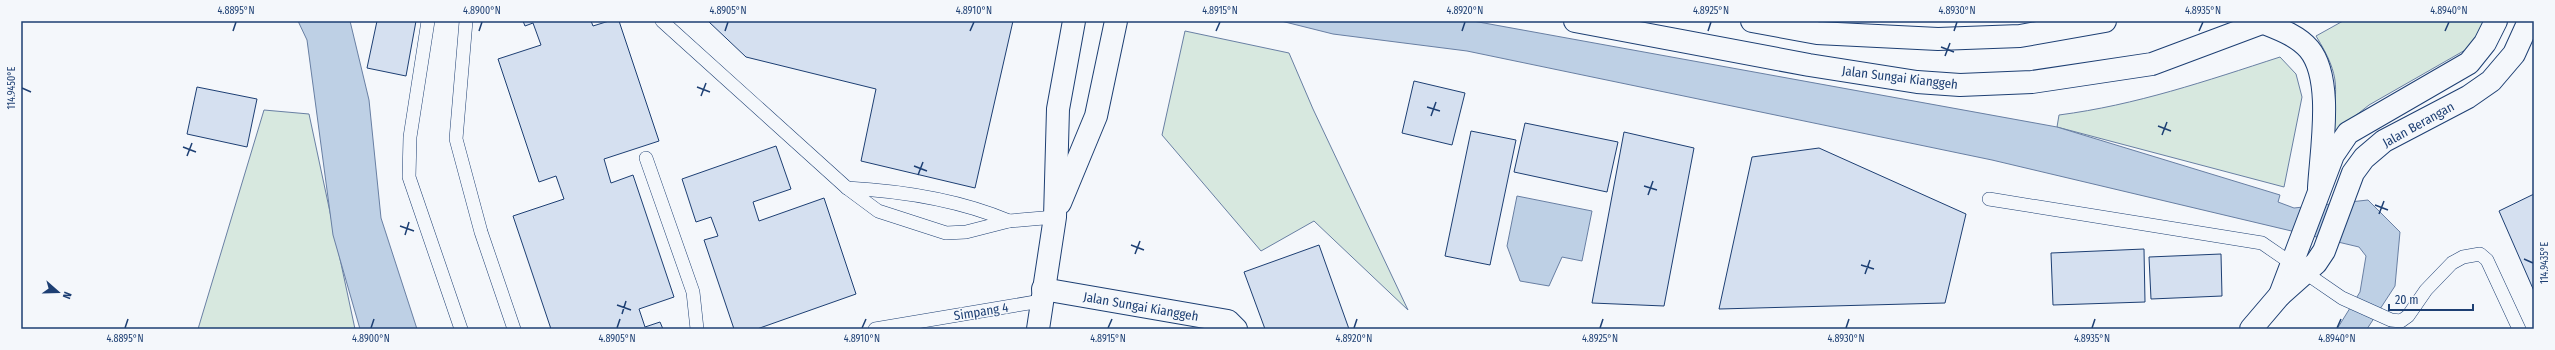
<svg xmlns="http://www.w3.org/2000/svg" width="2555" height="350" font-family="'Fira Sans Condensed',sans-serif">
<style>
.green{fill:#d7e8df;stroke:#687fa3}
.water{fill:#bed0e5;stroke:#687fa3}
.building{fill:#d5e0f0;stroke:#1d3f73}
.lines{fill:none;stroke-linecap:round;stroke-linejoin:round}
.lane-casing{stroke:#1d3f73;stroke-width:14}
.street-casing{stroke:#1d3f73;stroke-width:24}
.secondary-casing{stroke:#1d3f73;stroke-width:24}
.primary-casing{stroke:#1d3f73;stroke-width:24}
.lane{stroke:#f4f7fb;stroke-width:13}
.street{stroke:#f4f7fb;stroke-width:22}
.secondary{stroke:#f4f7fb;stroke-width:22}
.primary{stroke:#f4f7fb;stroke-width:22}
.ticks{fill:none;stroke:#1d3f73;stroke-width:1.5}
.labels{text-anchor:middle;stroke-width:3;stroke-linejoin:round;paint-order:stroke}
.street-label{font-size:13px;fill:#1d3f73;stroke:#f4f7fb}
.neatline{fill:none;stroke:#1d3f73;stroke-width:1.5}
.ticks-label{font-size:10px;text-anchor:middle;fill:#1d3f73}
</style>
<rect width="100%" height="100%" fill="#f4f7fb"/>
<!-- green -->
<g class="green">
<path d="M2343,21H2484L2474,45L2369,105L2330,136C2337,89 2342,78 2316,36Z"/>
<polygon points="1185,31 1289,53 1313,109 1408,310 1314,221 1261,251 1162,135"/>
<path d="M2280,57L2296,74L2302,97L2284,187L2057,127L2059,115C2136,105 2206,81 2280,57Z"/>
<polygon points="264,110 309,114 355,329 198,329"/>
</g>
<!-- water -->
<g class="water">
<polygon points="298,21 350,21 369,100 381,218 417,329 360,329 333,235 307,40"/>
<polygon points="1281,21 1473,21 2057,127 2280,195 2278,202 2294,208 2368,200 2400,232 2395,286 2367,329 2337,329 2360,292 2366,256 2359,247 1992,160 1467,51 1333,34"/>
<polygon points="1517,196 1592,211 1582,261 1562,257 1549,286 1520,281 1507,246"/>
</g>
<!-- building -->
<g class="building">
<polygon points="377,21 416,21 406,76 367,68"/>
<polygon points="523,21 591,21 593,26 609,21 619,21 659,141 604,159 611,183 633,175 674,297 639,309 645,327 660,322 663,329 551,329 513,216 564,199 556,176 539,182 498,59 541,45 533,23 525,26"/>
<polygon points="708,21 1013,21 975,188 861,161 876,89 746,57"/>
<polygon points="1414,81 1465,93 1452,145 1402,133"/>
<polygon points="197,87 257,99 247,147 187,134"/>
<polygon points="1525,123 1618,142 1607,192 1514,172"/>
<polygon points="1471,131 1516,140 1490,265 1445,256"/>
<polygon points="1624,132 1694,148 1664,306 1592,303"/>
<polygon points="776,146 791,189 753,202 759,221 824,198 856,294 757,329 734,329 704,240 718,236 711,217 696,222 682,179"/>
<polygon points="1819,148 1966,214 1945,303 1719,309 1752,157"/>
<polygon points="2534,194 2534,291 2499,211"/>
<polygon points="1319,245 1349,329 1265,329 1244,272"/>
<polygon points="2144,249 2145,302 2053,305 2051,253"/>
<polygon points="2221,254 2222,296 2151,299 2149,257"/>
</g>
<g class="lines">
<!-- lane casing -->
<g class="lane-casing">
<g id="lane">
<polyline points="428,21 410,137 409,177 461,329"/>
<polyline points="466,21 456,139 481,232 514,329"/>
<polyline points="662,21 847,188 878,211 946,233 966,232 1009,221 1055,217"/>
<polyline points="646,158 693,292 697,329"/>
<path d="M847,188C902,191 957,199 1009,221"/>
<polyline points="1989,199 2262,243 2342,298 2391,320 2401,321 2408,316 2426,290 2452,263 2463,257 2480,254 2487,260 2519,329"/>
<polyline points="875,329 1041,301"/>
</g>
</g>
<!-- street casing -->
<g class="street-casing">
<g id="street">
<polyline points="1043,289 1228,321 1236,329"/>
<polyline points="2280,295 2333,155 2348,133 2469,63 2485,43 2496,21"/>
<polyline points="2251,329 2280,295 2316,263 2324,251 2353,173 2364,158 2384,141 2468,97 2491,81 2514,54 2529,21"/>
</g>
</g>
<!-- secondary casing -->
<g class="secondary-casing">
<g id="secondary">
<polyline points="1060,203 1096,116 1116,21"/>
<polyline points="1038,329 1055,217 1058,109 1074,21"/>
</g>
</g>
<!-- primary casing -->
<g class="primary-casing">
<g id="primary">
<polyline points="1575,21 1809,65 1917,82 1960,85 2032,82 2152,64 2267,21"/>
<polyline points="1752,21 1817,33 1938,39 2020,36 2105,21"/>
<path d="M2264,23C2279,29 2298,36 2309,49C2334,79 2321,150 2319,188"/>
</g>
</g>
<!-- lane -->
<use href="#lane" class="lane"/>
<!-- street -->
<use href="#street" class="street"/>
<!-- secondary -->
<use href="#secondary" class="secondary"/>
<!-- primary -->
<use href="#primary" class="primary"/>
</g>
<!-- ticks -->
<path class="ticks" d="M233,31L236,22M479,31L482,22M725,31L728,22M970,31L974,22M1216,31L1220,22M1462,31L1465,22M1708,31L1711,22M1954,31L1957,22M2199,31L2203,22M2445,31L2449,22M1941,47L1954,52M1945,56L1950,43M697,87L710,92M22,88L31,92M701,96L706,83M1427,107L1440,111M1431,116L1436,102M2158,126L2171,131M2162,135L2167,122M183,147L196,152M187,156L192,143M914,166L927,171M918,175L923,162M1644,186L1657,190M1648,195L1653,181M2375,205L2388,210M2379,214L2384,201M400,226L414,231M405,235L409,222M1131,245L1144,250M1135,254L1140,241M2524,259L2533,263M1861,265L1874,269M1865,274L1870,260M617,305L631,310M622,314L626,301M125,328L128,319M371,328L374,319M617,328L620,319M862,328L866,319M1108,328L1112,319M1354,328L1357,319M1600,328L1603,319M1846,328L1849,319M2092,328L2095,319M2337,328L2341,319"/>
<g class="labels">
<!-- street labels -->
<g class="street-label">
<text transform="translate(1900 77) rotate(7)" y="5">Jalan Sungai Kianggeh</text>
<text transform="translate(2418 124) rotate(-29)" y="5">Jalan Berangan</text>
<text transform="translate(1141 306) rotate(10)" y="5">Jalan Sungai Kianggeh</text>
<text transform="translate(981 311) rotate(-9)" y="5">Simpang 4</text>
</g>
</g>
<!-- border -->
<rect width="2555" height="350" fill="none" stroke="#f4f7fb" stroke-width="44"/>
<!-- north arrow -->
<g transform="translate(58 292) rotate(110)" stroke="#f4f7fb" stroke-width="3" paint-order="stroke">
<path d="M0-3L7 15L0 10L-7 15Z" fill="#1d3f73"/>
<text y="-6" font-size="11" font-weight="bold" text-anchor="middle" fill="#1d3f73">N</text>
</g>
<!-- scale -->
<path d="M2389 304v6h84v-6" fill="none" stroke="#1d3f73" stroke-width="2"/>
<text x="2395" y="304" font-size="12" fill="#1d3f73" stroke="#f4f7fb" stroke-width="3" paint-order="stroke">20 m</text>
<rect x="22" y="22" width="2511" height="306" class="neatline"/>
<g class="ticks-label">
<text x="236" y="14">4.8895°N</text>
<text x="482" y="14">4.8900°N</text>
<text x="728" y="14">4.8905°N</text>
<text x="974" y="14">4.8910°N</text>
<text x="1220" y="14">4.8915°N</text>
<text x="1465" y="14">4.8920°N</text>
<text x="1711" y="14">4.8925°N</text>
<text x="1957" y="14">4.8930°N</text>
<text x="2203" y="14">4.8935°N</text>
<text x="2449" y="14">4.8940°N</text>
<text transform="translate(11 88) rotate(-90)" y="4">114.9450°E</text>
<text transform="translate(2544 263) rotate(-90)" y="4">114.9435°E</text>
<text x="125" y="342">4.8895°N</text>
<text x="371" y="342">4.8900°N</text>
<text x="617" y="342">4.8905°N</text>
<text x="862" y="342">4.8910°N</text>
<text x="1108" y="342">4.8915°N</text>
<text x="1354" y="342">4.8920°N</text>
<text x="1600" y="342">4.8925°N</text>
<text x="1846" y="342">4.8930°N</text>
<text x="2092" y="342">4.8935°N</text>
<text x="2337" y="342">4.8940°N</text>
</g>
</svg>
